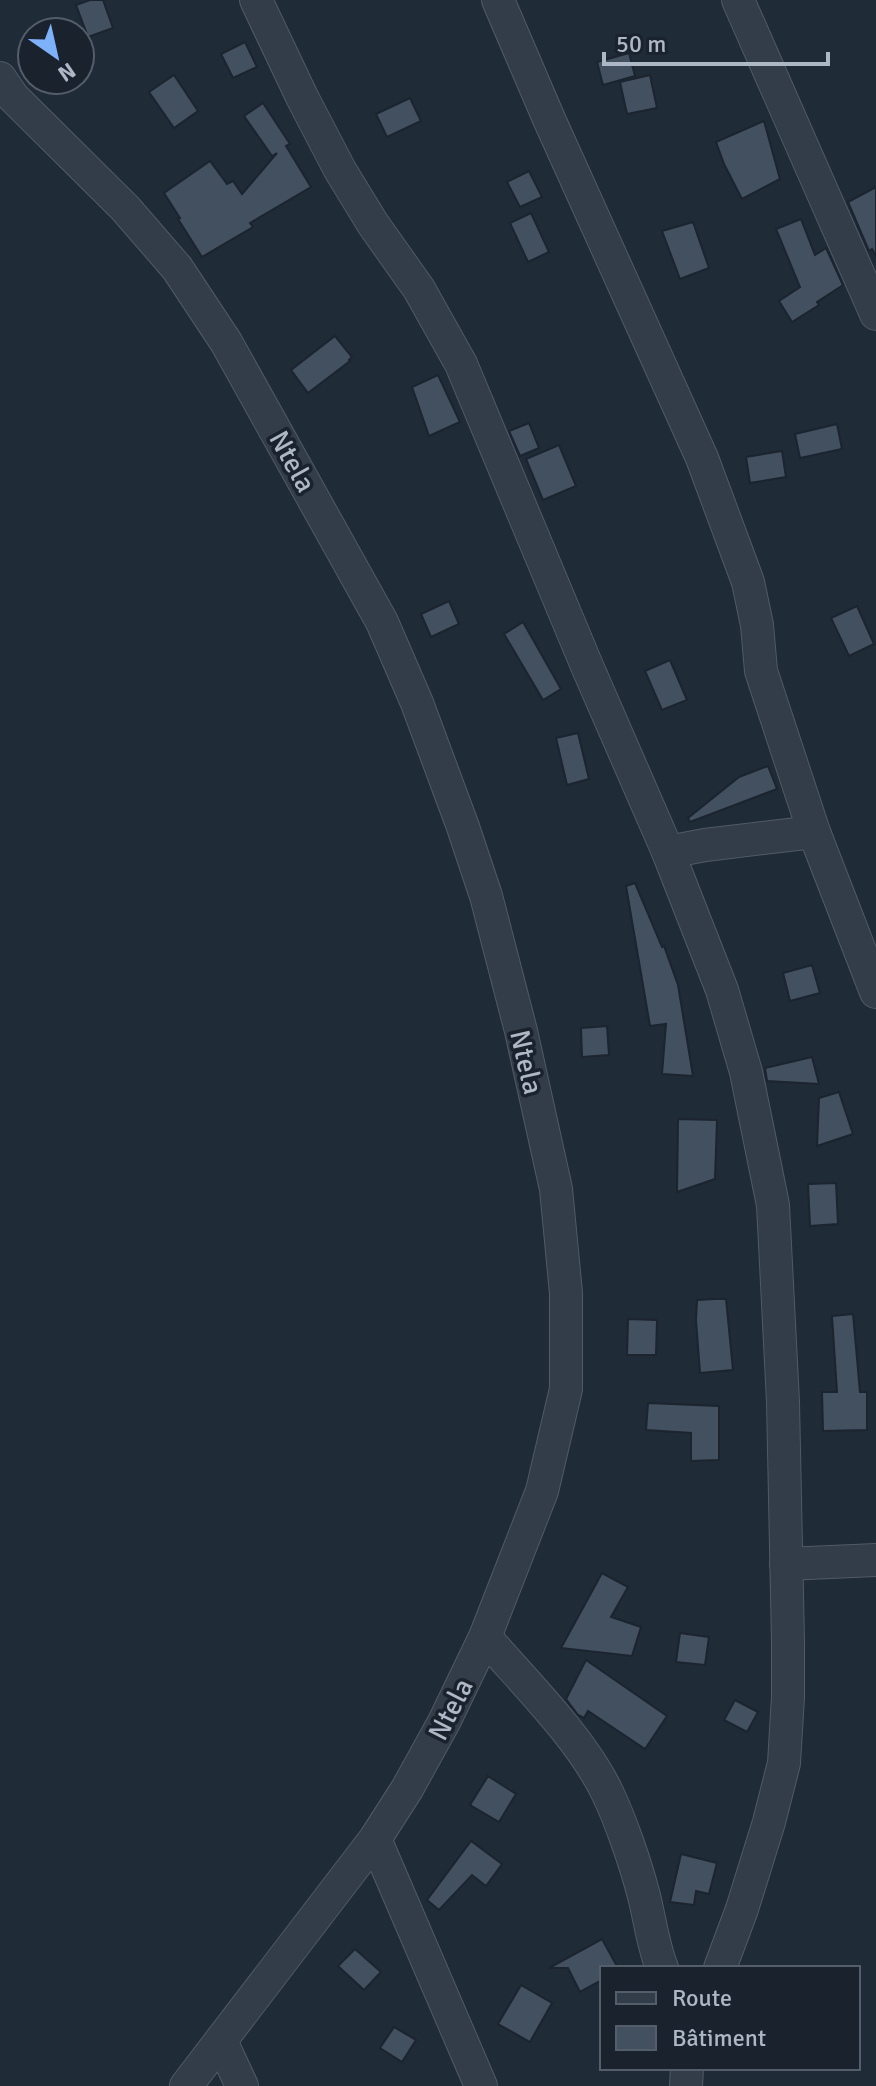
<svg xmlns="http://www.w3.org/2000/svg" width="876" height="2086" font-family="Signika,sans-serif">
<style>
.building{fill:#425060;stroke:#1b242f;stroke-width:2}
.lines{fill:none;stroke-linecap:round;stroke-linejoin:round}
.minor-casing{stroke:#515a66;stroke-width:34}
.minor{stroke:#333d49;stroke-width:32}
.labels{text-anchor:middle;stroke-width:7;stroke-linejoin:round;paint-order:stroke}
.street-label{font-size:28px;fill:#adb7c5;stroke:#19222d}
</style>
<rect width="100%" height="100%" fill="#202b38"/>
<!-- building -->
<g class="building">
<polygon points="90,0 103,0 113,28 88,37 76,5"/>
<polygon points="245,42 257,67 233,78 221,54"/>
<polygon points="629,53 635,76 603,85 597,62"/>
<polygon points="174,75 198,111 174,128 149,92"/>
<polygon points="650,75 657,108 627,114 620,82"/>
<polygon points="410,98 421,121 387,137 376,114"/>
<polygon points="263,103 290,144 286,146 311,187 250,223 253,227 202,257 178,219 180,218 164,193 210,161 227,184 233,181 242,194 277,153 272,156 244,116"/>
<polygon points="764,121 780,179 742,199 724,164 716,142"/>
<polygon points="529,171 542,197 520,207 507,182"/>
<polygon points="876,187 876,256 872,249 869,251 848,202"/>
<polygon points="531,213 549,252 528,262 510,223"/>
<polygon points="801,219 815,255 826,248 843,285 817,302 819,305 792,322 779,301 800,287 776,229"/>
<polygon points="693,222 709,268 680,279 662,231"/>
<polygon points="335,336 352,357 349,360 350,361 308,393 291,370"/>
<polygon points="438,375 460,422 429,436 412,387"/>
<polygon points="529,423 539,448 520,456 509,431"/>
<polygon points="837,424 842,449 800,458 795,434"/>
<polygon points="559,445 576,486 543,500 526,459"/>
<polygon points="782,451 786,477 750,483 746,457"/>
<polygon points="449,601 459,624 431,637 421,614"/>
<polygon points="857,606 874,644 849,656 831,618"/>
<polygon points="523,622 561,689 543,700 504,634"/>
<polygon points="670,660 687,700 662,710 645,671"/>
<polygon points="578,733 589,779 567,785 556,738"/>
<polygon points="768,766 777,789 690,822 688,818 739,777"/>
<polygon points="635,883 662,947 664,946 678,985 693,1076 662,1074 666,1024 650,1026 626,886"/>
<polygon points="812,965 820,993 790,1001 783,973"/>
<polygon points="607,1026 609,1055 582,1057 581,1028"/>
<polygon points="812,1057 819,1084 767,1081 765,1068"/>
<polygon points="839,1092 853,1134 817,1146 819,1098"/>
<polygon points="678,1119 717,1120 715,1179 677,1192"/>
<polygon points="836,1183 838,1224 810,1226 808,1184"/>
<polygon points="714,1299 726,1299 733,1370 700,1373 696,1320 697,1300"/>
<polygon points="853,1314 860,1392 867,1392 867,1430 823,1431 822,1392 837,1392 832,1316"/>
<polygon points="628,1319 657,1320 656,1355 627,1355"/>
<polygon points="648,1403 719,1406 719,1460 691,1461 691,1433 646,1430"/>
<polygon points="602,1573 628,1587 611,1617 641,1627 632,1656 561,1648"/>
<polygon points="680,1633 709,1637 705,1665 676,1662"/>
<polygon points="586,1660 667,1716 645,1749 588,1711 584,1718 578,1715 566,1699"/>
<polygon points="735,1700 758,1712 747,1732 724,1720"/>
<polygon points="488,1776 516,1794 499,1822 470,1805"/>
<polygon points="471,1841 502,1864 486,1886 472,1875 439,1910 427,1900"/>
<polygon points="681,1854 717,1863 709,1894 696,1891 694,1905 670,1902"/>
<polygon points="602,1939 618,1968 602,1968 602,1980 580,1992 568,1968 549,1968"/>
<polygon points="355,1949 381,1972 364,1990 338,1966"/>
<polygon points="521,1985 552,2003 530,2042 498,2024"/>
<polygon points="394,2027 416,2040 402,2062 380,2048"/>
</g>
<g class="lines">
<!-- minor casing -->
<g class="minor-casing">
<g id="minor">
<polyline points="256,0 302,97 340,170 373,224 419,289 461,364 587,666 668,852 722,990 746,1072 773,1205 783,1402 788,1642 788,1697 784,1763 769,1822 742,1909 720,1968"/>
<polyline points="498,0 549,119 702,458 748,582 757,625 761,671 814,832 876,992"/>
<polyline points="738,0 876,314"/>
<polyline points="0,78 13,97 125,208 177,268 226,342 382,622 417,703 463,827 486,896 521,1031 556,1189 566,1293 566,1389 542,1491 485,1637 444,1722 407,1789 375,1839 186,2086"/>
<polyline points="668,852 705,845 814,832"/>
<polyline points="786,1564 876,1560"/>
<path d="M485,1637C525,1683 581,1738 607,1792C621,1821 636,1865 644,1896C650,1920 653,1945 662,1968"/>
<polyline points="375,1839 481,2086"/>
<polyline points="221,2041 242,2086"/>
<polyline points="686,2086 687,2068"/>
</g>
</g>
<!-- minor -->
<use href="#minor" class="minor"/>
</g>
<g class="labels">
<!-- street labels -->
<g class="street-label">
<text transform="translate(293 461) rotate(61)" y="10">Ntela</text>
<text transform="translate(527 1062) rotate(77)" y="10">Ntela</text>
<text transform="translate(450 1709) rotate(-63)" y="10">Ntela</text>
</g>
</g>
<!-- legend -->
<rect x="600" y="1966" width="260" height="104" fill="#19222d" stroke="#545e6a" stroke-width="2"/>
<rect x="616" y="1992" width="40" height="12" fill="#333d49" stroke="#545e6a" stroke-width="2"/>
<text x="672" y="2006" font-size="24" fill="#adb7c5">Route</text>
<rect x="616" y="2026" width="40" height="24" fill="#425060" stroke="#545e6a" stroke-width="2"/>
<text x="672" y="2046" font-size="24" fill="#adb7c5">Bâtiment</text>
<!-- north arrow -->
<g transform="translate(56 56) rotate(146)"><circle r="38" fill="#19222d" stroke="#545e6a" stroke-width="2"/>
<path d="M0-6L14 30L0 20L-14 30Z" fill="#7db2fb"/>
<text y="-12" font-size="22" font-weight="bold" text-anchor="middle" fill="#adb7c5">N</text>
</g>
<!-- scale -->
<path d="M604 52v12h224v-12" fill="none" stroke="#adb7c5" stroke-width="4"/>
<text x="616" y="52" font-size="24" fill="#adb7c5" stroke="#19222d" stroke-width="6" paint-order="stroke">50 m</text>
</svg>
